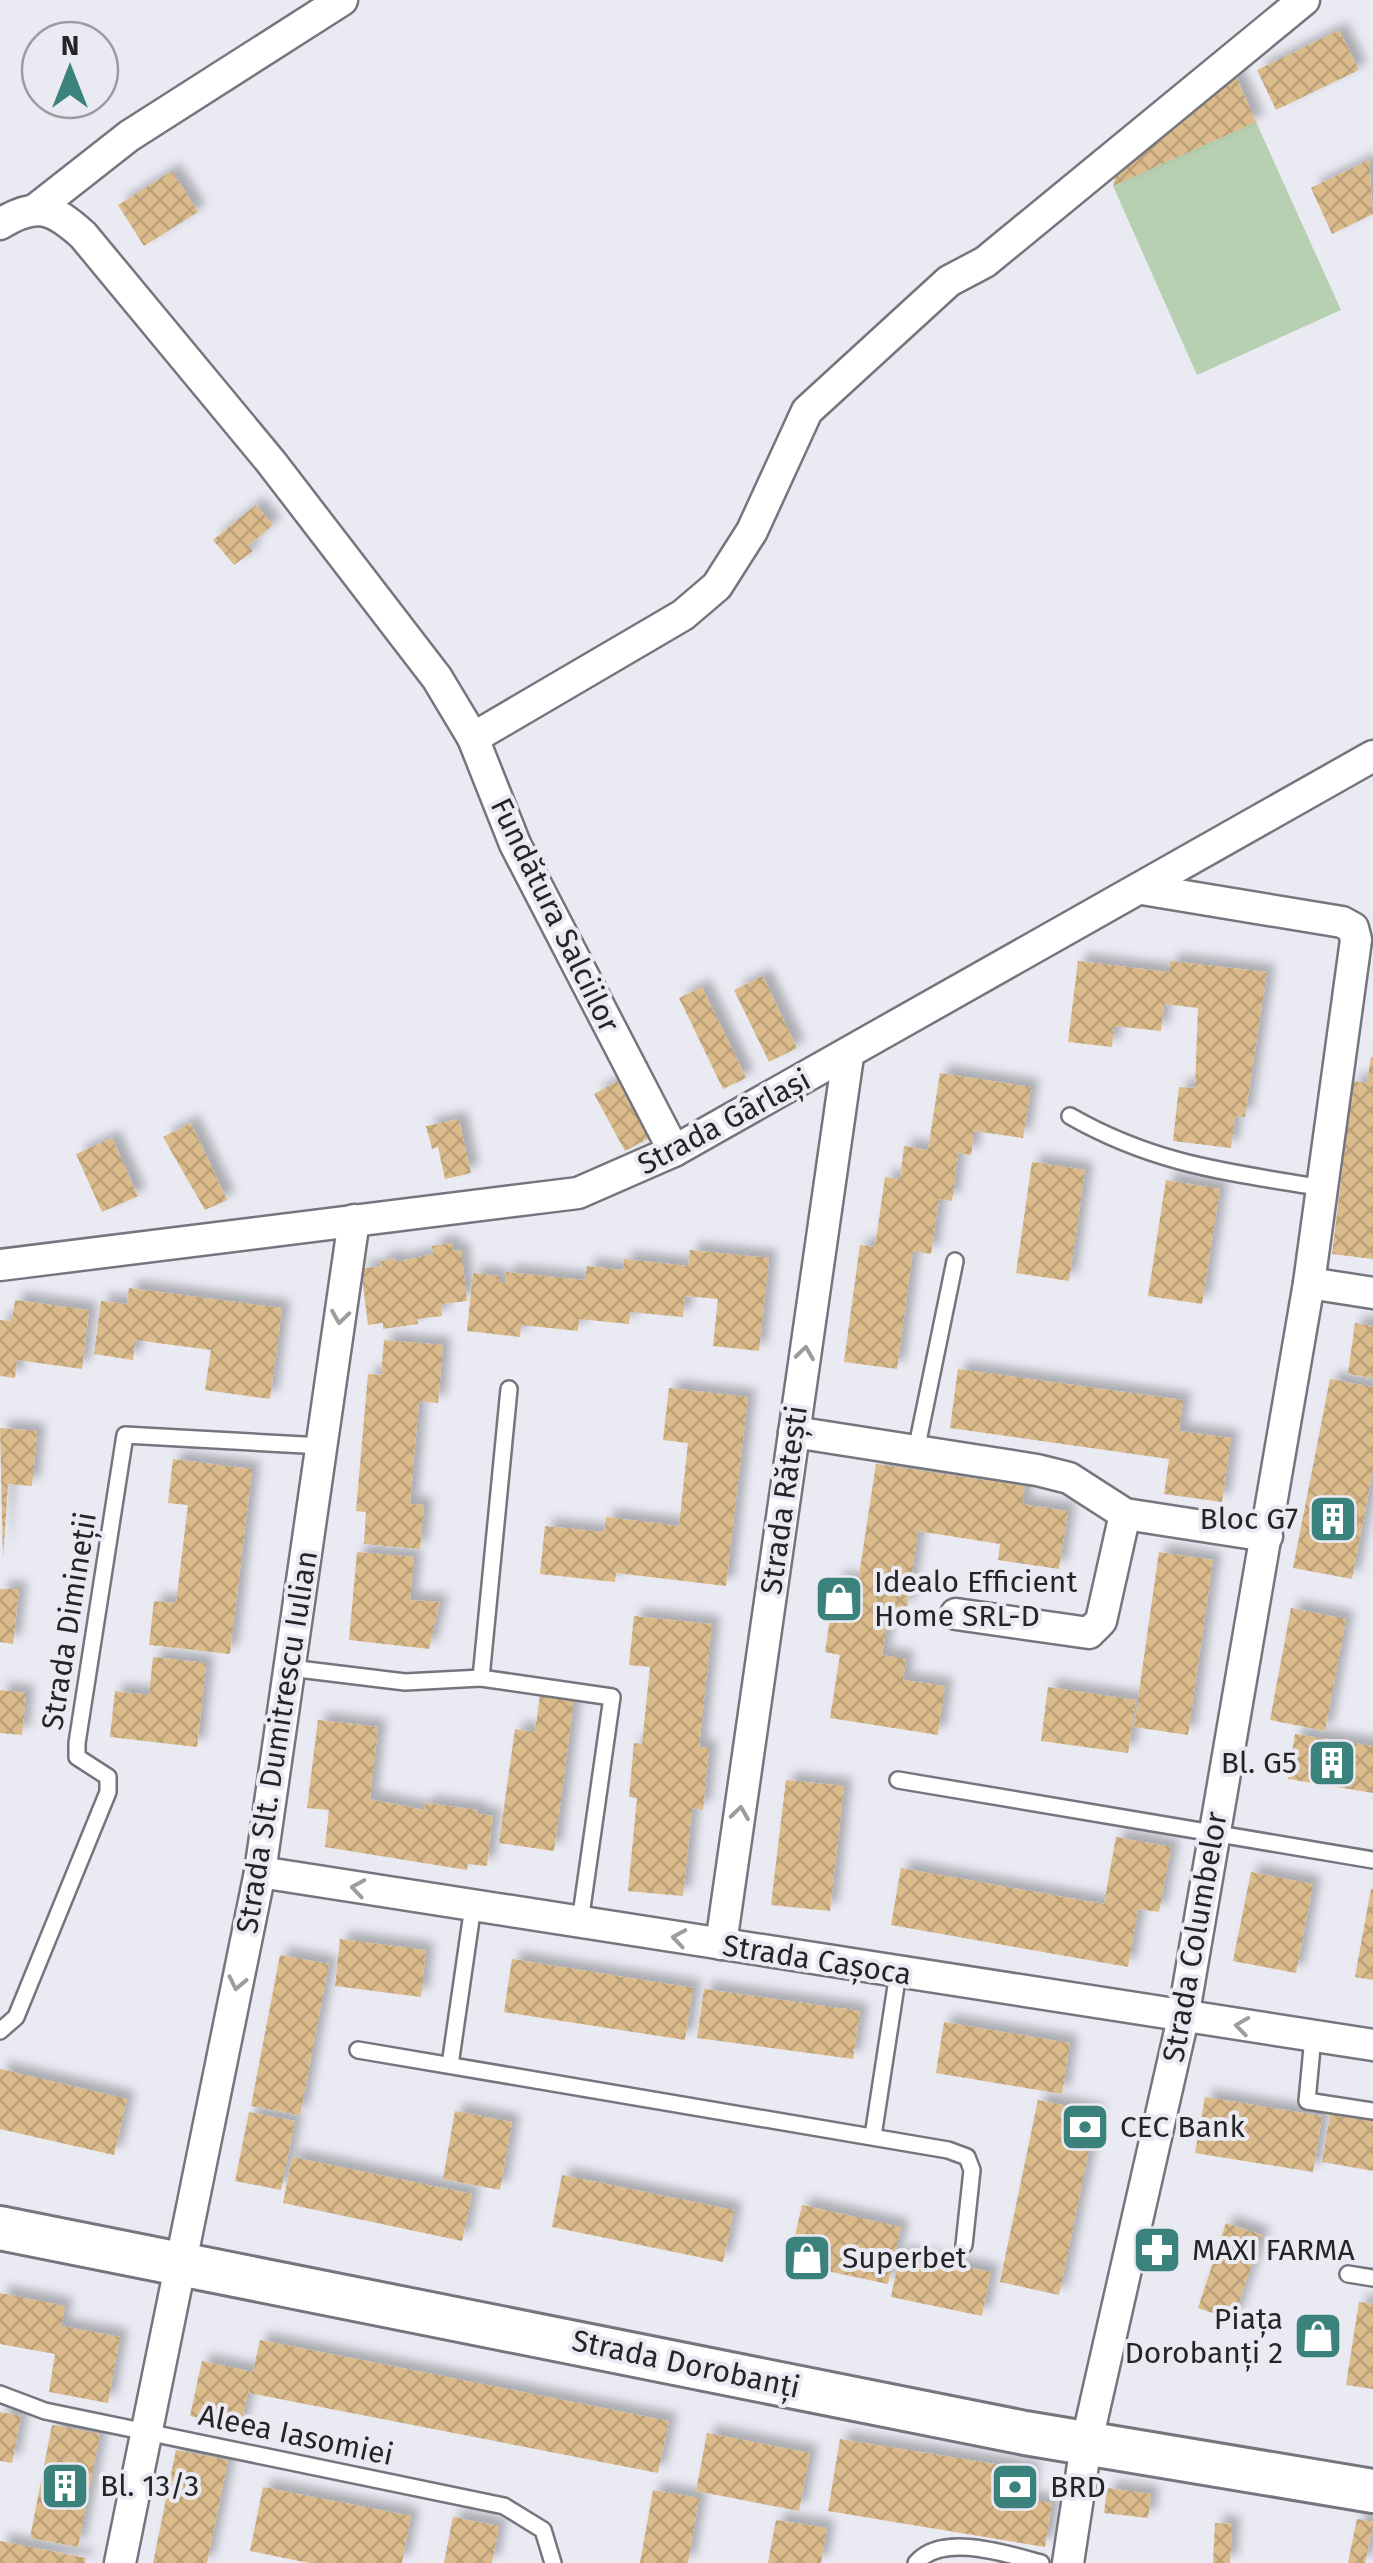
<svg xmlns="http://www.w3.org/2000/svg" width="1373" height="2563" font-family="'Fira Sans',sans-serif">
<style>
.grass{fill:#b6d0b1}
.building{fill:url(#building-cross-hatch);filter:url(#shadow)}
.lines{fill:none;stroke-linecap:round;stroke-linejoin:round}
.lane-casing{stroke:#75757d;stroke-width:20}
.street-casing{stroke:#75757d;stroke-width:35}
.secondary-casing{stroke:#75757d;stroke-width:48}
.lane{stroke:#fff;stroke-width:15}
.street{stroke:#fff;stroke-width:30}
.secondary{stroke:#fff;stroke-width:42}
.oneway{stroke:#9d9d9e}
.labels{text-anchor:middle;stroke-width:8;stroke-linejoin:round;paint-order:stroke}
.street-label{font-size:30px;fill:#252528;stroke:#eaeaf3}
.poi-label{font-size:30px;fill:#252528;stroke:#eaeaf3;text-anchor:start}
</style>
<defs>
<pattern id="building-cross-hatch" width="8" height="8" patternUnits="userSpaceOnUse" patternTransform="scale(2.5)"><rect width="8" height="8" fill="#dbbb8b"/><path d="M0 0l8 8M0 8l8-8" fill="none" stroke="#bca178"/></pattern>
<filter id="shadow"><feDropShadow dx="8" dy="-8" stdDeviation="5" flood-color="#0004"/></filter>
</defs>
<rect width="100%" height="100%" fill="#eaeaf3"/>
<!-- grass -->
<polygon class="grass" points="1256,122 1341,310 1197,375 1113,186"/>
<!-- building -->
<g class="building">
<polygon points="1339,30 1359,70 1276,110 1257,70"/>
<polygon points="1235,74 1256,122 1113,186 1115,178"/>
<polygon points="1369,160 1373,214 1332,234 1311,188"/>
<polygon points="172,171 198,212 144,246 118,205"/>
<polygon points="256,505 273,525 248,546 253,551 234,565 213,540"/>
<polygon points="1078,961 1169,972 1170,961 1267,972 1245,1117 1235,1116 1231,1148 1173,1141 1179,1087 1195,1088 1198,1008 1164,1004 1161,1031 1114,1026 1112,1047 1068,1042"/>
<polygon points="763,976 797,1048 769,1062 734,990"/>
<polygon points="702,987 746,1078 723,1089 679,998"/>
<polygon points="1371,1057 1373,1057 1373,1259 1332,1254 1353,1081 1367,1083"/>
<polygon points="940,1073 1031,1087 1023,1138 974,1131 971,1155 958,1153 952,1201 939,1199 931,1254 913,1251 897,1369 844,1362 860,1245 875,1247 885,1177 900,1179 904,1146 928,1150"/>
<polygon points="618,1081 649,1138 625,1151 594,1094"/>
<polygon points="459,1119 471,1173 445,1179 438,1147 432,1149 426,1126"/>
<polygon points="191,1123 227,1200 205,1210 163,1137"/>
<polygon points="112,1138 138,1196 102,1212 76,1154"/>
<polygon points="1032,1162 1085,1170 1069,1281 1016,1273"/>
<polygon points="1166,1180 1220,1189 1202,1304 1148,1296"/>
<polygon points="452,1243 453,1251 461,1250 467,1301 441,1304 442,1316 417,1319 418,1324 383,1329 383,1323 368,1325 361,1269 381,1266 380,1261 396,1258 396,1262 433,1254 432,1246"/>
<polygon points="690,1250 769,1258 759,1351 713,1346 718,1299 685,1296 683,1317 630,1312 629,1324 579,1319 578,1331 521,1325 520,1337 467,1331 473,1273 499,1276 499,1282 505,1283 506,1272 585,1280 587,1266 623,1270 624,1259 688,1266"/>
<polygon points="129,1288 282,1308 270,1399 205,1390 211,1350 135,1340 133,1360 94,1354 101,1301 127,1304"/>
<polygon points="15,1300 89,1310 82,1369 17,1360 15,1378 0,1376 0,1320 12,1321"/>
<polygon points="1355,1323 1373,1326 1373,1378 1348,1374"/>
<polygon points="384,1340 443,1345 438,1403 419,1401 410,1504 424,1505 420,1549 364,1544 366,1512 356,1511 368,1374 381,1375"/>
<polygon points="958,1369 1183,1400 1179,1431 1231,1438 1222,1502 1164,1494 1169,1459 950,1428"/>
<polygon points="1330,1379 1373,1387 1373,1470 1352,1579 1293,1568"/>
<polygon points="669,1388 748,1397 726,1586 616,1573 615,1582 540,1574 545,1526 604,1532 606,1517 679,1526 688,1443 663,1440"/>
<polygon points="0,1428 37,1431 32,1486 8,1484 3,1559"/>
<polygon points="173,1459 252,1469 230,1654 149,1645 154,1601 176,1603 188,1505 168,1503"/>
<polygon points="876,1464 1025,1486 1022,1504 1068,1511 1059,1569 998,1560 1000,1544 918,1531 907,1608 890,1606 882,1655 906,1659 903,1680 945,1686 938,1735 830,1718 840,1655 825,1652 836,1578 858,1582"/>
<polygon points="357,1552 414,1557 410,1600 440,1602 429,1649 349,1640"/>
<polygon points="1159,1552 1213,1560 1188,1735 1134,1727"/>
<polygon points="0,1589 19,1589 13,1644 0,1642"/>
<polygon points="1291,1608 1346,1619 1325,1731 1270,1720"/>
<polygon points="634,1616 712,1624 699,1747 709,1748 703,1810 692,1808 683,1896 628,1891 637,1798 629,1797 634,1743 642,1744 650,1667 629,1665"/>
<polygon points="153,1657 206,1663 197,1747 110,1737 115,1691 149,1695"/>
<polygon points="1048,1687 1136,1700 1128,1753 1041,1741"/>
<polygon points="0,1690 26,1693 22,1735 0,1733"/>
<polygon points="540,1695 574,1700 554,1851 499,1843 515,1729 535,1732"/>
<polygon points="318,1720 378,1727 370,1799 424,1810 425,1803 478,1810 478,1814 493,1816 487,1866 468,1864 467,1870 325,1847 329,1810 307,1808"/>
<polygon points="1295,1734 1373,1746 1373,1793 1288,1779"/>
<polygon points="786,1780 844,1786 830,1911 771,1905"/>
<polygon points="1116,1837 1171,1847 1159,1912 1138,1909 1128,1967 891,1925 901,1868 1104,1904"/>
<polygon points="1251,1872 1313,1884 1296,1973 1233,1961"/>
<polygon points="1371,1889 1373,1889 1373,1980 1355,1977"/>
<polygon points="340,1939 426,1950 421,1997 335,1986"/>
<polygon points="280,1955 329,1964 300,2115 251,2106"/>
<polygon points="512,1959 693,1988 685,2040 504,2012"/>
<polygon points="704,1989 860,2011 853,2059 697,2038"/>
<polygon points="944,2022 1070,2043 1062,2094 936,2073"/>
<polygon points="0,2069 127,2099 114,2155 0,2129"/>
<polygon points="1205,2097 1322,2116 1313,2172 1195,2153"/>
<polygon points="1038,2100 1097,2112 1059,2295 1000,2282"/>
<polygon points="1331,2110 1373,2118 1373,2171 1322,2162"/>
<polygon points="455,2111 512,2122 500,2190 443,2179"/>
<polygon points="249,2112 295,2121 281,2190 235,2181"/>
<polygon points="292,2157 472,2194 462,2241 283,2203"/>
<polygon points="562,2175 734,2210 723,2262 552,2227"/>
<polygon points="802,2205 901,2227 888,2284 789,2263"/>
<polygon points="1226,2223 1262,2235 1233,2320 1198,2308"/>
<polygon points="900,2253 991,2272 982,2316 891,2297"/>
<polygon points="0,2293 65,2306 61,2326 120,2337 108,2403 49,2392 55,2354 0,2344"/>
<polygon points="1359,2302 1373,2304 1373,2389 1346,2385"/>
<polygon points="260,2340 669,2421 658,2473 249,2393 251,2380 240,2427 190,2416 202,2361 253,2372"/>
<polygon points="0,2412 21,2416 12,2463 0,2461"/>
<polygon points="52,2425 100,2434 78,2547 30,2538"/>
<polygon points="707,2433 810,2453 799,2511 696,2491"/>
<polygon points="840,2439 1032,2470 1028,2499 1052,2503 1045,2547 828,2511"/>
<polygon points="176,2450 228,2460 207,2563 153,2563"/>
<polygon points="263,2487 411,2516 402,2563 309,2563 250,2551"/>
<polygon points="1107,2488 1151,2494 1148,2518 1104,2513"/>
<polygon points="653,2490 699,2498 688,2563 640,2563"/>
<polygon points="453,2517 499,2526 492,2563 444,2563"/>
<polygon points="1357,2519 1373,2522 1373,2527 1365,2563 1348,2563"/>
<polygon points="776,2520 827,2528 821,2563 768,2563"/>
<polygon points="1215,2523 1232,2524 1230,2563 1213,2563"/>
<polygon points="0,2541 86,2558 85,2563 0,2563"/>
</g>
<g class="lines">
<!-- lane casing -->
<g class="lane-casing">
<g id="lane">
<path d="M1070,1116C1156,1165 1228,1172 1323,1188"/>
<polyline points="509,1389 481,1678 612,1697 580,1922"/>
<polyline points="916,1451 955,1261"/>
<polyline points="290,1668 405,1682 481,1678"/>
<polyline points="898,1780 1373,1860"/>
<polyline points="0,2031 16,2017 108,1792 108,1777 77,1757 77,1743 125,1435 322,1446"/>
<polyline points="1313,2037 1307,2101 1373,2111"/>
<polyline points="358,2050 948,2150 967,2157 972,2170 964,2245"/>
<polyline points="450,2065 473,1906"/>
<polyline points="873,2136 898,1973"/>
<polyline points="1348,2274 1373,2278"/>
<polyline points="0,2394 45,2411 504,2506 543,2530 553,2563"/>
<path d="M916,2563C942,2532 1007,2554 1041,2563"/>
</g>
</g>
<!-- street casing -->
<g class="street-casing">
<g id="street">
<polyline points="36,209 129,136 342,0"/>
<path d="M0,224C37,201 53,208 83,235L271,462L437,678L473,738L515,844L674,1151"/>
<polyline points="473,738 683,615 717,586 752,531 807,411 949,281 985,262 1304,0"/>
<polyline points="0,1265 578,1193 674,1151 1373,756"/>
<polyline points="1309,1283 1373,1293"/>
<polyline points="794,1432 1037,1470 1069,1478 1125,1514 1267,1536"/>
<polyline points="956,1614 1089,1633 1101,1621 1125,1514"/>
<polyline points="260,1872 1373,2045"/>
<polyline points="721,1944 848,1056"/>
<polyline points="120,2563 260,1872 354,1220"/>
<polyline points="1068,2563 1086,2445 1183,2018 1309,1283 1356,940 1353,928 1342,922 1142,889"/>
</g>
</g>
<!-- secondary casing -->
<g class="secondary-casing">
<polyline id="secondary" points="0,2228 1025,2433 1373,2491"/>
</g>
<!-- lane -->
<use href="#lane" class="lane"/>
<!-- street -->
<use href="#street" class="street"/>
<!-- secondary -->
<use href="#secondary" class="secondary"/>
</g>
<!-- one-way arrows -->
<defs><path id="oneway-chevron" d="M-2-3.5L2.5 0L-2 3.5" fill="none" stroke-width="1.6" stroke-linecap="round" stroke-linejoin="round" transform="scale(2.5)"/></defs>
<g class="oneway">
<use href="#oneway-chevron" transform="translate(340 1317) rotate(98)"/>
<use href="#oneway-chevron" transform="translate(805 1353) rotate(-82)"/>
<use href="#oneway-chevron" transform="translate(740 1813) rotate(-82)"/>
<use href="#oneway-chevron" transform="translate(358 1888) rotate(-171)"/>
<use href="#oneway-chevron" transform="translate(679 1938) rotate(-171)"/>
<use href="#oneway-chevron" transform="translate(237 1983) rotate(102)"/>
<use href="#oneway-chevron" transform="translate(1242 2026) rotate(-172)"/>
</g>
<!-- icons -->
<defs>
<g id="building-square" transform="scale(2.5)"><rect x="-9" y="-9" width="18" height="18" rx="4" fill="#3a827b" stroke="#eaeaf3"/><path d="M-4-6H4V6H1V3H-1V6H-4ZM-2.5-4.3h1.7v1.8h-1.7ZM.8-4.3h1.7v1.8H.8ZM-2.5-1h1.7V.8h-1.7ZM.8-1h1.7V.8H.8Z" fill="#fff"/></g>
<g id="shop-square" transform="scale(2.5)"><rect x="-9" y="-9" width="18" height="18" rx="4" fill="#3a827b" stroke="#eaeaf3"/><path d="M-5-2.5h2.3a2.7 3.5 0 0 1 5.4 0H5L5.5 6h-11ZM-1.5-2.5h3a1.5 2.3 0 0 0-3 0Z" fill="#fff"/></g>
<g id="bank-square" transform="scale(2.5)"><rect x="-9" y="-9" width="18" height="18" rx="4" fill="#3a827b" stroke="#eaeaf3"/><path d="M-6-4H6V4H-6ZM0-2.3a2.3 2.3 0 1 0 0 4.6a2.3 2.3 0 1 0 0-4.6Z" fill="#fff"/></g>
<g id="pharmacy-square" transform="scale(2.5)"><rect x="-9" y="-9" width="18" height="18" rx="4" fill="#3a827b" stroke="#eaeaf3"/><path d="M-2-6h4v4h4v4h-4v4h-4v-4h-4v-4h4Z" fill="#fff"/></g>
</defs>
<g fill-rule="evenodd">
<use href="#building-square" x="1333" y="1519"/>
<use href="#shop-square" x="839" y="1599"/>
<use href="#building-square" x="1332" y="1763"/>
<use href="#bank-square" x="1085" y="2127"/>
<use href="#pharmacy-square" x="1157" y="2250"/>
<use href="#shop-square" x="807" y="2258"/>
<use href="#shop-square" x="1318" y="2336"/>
<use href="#building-square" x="65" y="2486"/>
<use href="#bank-square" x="1015" y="2487"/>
</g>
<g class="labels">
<!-- street labels -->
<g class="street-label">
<text transform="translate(555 915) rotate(64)" y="10">Fundătura Salciilor</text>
<text transform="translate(724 1122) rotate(-28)" y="10">Strada Gârlași</text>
<text transform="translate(784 1500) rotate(-82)" y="10">Strada Rătești</text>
<text transform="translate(69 1621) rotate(-81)" y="10">Strada Dimineții</text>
<text transform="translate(277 1742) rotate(-81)" y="10">Strada Slt. Dumitrescu Iulian</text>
<text transform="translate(1195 1937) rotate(-80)" y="10">Strada Columbelor</text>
<text transform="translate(817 1960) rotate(9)" y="10">Strada Cașoca</text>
<text transform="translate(686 2364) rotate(12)" y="10">Strada Dorobanți</text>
<text transform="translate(296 2435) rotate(12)" y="10">Aleea Iasomiei</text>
</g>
<!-- poi labels -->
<g class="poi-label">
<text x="1298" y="1529" text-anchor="end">Bloc G7</text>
<text x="874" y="1592">Idealo Efficient<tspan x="874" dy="34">Home SRL-D</tspan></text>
<text x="1297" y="1773" text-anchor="end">Bl. G5</text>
<text x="1120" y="2137">CEC Bank</text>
<text x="1192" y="2260">MAXI FARMA</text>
<text x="842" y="2268">Superbet</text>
<text x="1283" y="2329" text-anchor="end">Piața<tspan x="1283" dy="34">Dorobanți 2</tspan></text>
<text x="100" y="2496">Bl. 13/3</text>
<text x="1050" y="2497">BRD</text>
</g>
</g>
<!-- north arrow -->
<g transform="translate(70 70)"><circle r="48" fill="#eaeaf3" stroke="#9b9ba2" stroke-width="2.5"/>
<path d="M0-8L18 38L0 25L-18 38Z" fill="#3a827b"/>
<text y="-15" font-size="28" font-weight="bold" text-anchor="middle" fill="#252528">N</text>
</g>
</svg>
